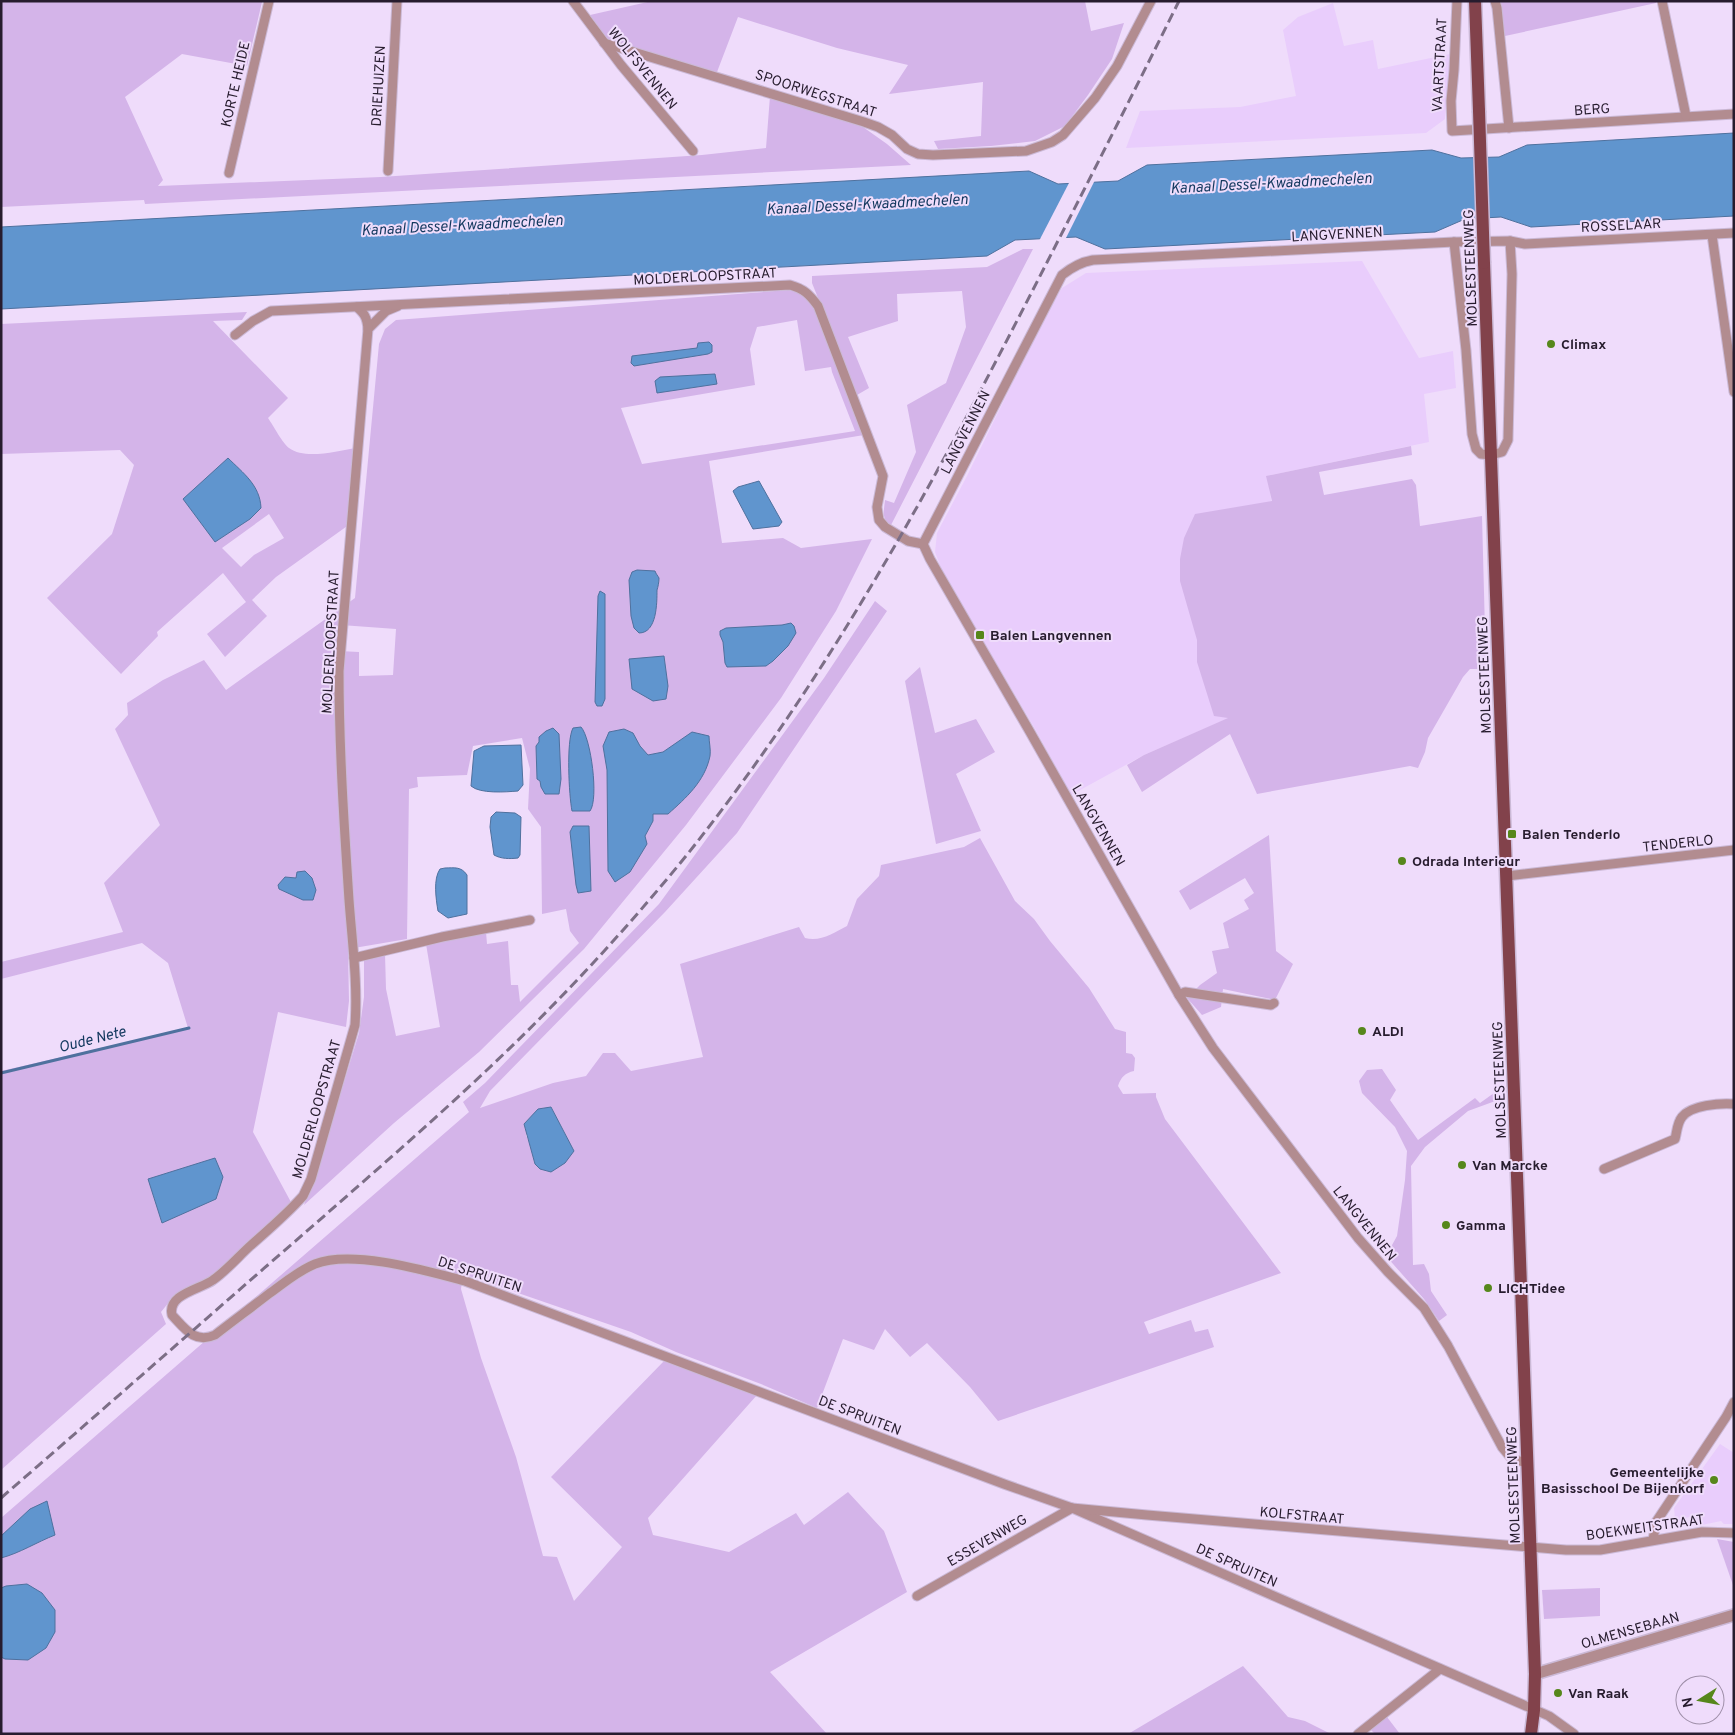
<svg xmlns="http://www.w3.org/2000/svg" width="1735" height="1735" font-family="Overpass,sans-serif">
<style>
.built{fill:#e9cdfc}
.green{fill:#d4b4e9;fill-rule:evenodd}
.water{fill:#6095ce;stroke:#4f719e}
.pier{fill:#efdcfb}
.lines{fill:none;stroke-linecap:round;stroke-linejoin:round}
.stream{stroke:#4f719e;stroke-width:3}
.minor-casing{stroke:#cbb9d6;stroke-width:11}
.tertiary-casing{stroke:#cbb9d6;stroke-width:14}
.primary-casing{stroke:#cbb9d6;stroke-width:15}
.minor{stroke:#b28c90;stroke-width:9}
.tertiary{stroke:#b28c90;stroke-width:11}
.primary{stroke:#82424b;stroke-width:12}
.rail{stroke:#7c6e86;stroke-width:3;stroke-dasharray:10 5;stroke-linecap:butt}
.primary-bridge-casing{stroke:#cbb9d6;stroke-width:15;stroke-linecap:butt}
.primary-bridge{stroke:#82424b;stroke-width:12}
.poi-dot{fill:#56871b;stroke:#efdcfb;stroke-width:2}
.labels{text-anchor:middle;stroke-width:4;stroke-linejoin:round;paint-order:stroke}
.street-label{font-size:14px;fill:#271c2e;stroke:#efdcfb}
.poi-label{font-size:14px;font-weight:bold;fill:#271c2e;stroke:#efdcfb;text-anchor:start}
.water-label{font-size:15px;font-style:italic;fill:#12385e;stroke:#efdcfb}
</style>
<rect width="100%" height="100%" fill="#efdcfb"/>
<!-- built -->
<g class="built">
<polygon points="1333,3 1344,46 1373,40 1378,69 1450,54 1445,119 1426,133 1126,148 1140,111 1240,107 1296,96 1283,30 1298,17"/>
<polygon points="1362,261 1419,358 1453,351 1456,388 1424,394 1429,442 1267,476 1273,509 1229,718 1144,755 1071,795 1035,729 942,571 935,552 937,533 967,476 1047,312 1062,288 1086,273"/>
<polygon points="1720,1444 1734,1453 1734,1524 1724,1524 1721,1521 1697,1526 1694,1516 1681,1519 1681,1522 1675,1519 1674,1508"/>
</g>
<!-- green -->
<g class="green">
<polygon points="1,1 262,2 247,66 182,54 125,97 163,180 158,186 381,177 702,155 766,148 770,96 863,127 887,144 911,165 145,204 144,200 1,207"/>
<polygon points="652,1 1085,1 1091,31 1124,23 1112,59 1088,95 1065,126 1035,141 991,146 938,149 934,141 981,136 983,82 889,94 908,65 837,48 738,17 717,72 609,41 590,15"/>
<polygon points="1499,1 1656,1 1656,3 1505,36"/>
<path d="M1023,249H1033L891,525C881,519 884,511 885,500L894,503L916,452L907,405L946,383L966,327L962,291L897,294L898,321L848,337L869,388L857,395L812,283V276L987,267Z"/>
<path d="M802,289L816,312L864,435L709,461L722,543L783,538L801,548L872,539L836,611L781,698L686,825L584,949L479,1052L394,1123L304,1205L323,1151L359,1033L364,997V960L385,954L386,989L396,1036L440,1027L426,944L486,932L487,944L508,941L511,985H518L520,1002L579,943L570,931L566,909L542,914L541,827L528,809L530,769L522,738L473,746L467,775L417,777L418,787L409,789L407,939L348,949L349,1001L346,1027L278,1012L253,1132L292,1204L255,1235L212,1277L190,1286L180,1293L169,1302L161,1312L166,1324L1,1470V1071L188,1028L168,963L142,943L1,979V962L123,932L104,883L160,825L115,729L128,715L127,703L163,680L204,660L226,690L355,598L379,344L385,329L396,320ZM797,320L805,371L831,367L832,372L855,431L642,464L621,408L755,385L750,349L757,327ZM341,625L396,629L393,675L359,676V652L339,651Z"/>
<path d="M247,312L242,320L213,321L288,398L268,418C273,425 283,444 289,448C305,460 337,451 356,448L350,524L276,577L252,600L267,616L225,657L207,634L246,602L223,573L157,632L158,636L121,674L47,598L112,534L134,465L120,450L1,454V324ZM269,514L284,538L254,555L241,567L222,548Z"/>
<polygon points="1411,446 1412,455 1319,472 1324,495 1412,479 1416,485 1420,526 1482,516 1486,669 1470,669 1463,677 1428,738 1425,752 1418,768 1410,766 1257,794 1230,734 1142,792 1127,765 1144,755 1228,718 1214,716 1197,662 1197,640 1180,581 1180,559 1184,538 1195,514 1272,501 1266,476"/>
<path d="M875,601L887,611L737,833L665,912L490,1091L480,1108L553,1083L586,1076L603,1053H615L631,1071L703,1057L680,964L799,927L805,938C821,942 833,933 847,926L857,899L879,876L881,865L964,847L980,838L1015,901L1034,919L1050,941L1089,988L1115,1029L1126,1032V1053L1132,1054L1135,1058L1134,1071C1125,1073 1121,1077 1118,1086L1123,1094L1156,1093V1097L1165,1119L1281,1273L1144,1322L1149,1334L1191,1320L1195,1332L1208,1329L1214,1347L998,1421L970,1387L927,1343L910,1357L885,1329L874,1350L843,1339L817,1408L761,1384L676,1352L631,1332L463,1274L461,1289L481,1358L516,1457L543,1556L557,1557L574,1601L622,1547L551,1477L664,1361L757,1395L648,1518L653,1535L729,1552L796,1513L804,1525L848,1492L884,1531L907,1592L770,1672L827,1734H1V1518L469,1112L463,1102L485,1083L659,904L824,678ZM551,1107L574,1151L535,1164L532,1149L526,1135Z"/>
<polygon points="920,667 935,733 976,719 995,752 956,774 981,831 936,844 905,681"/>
<polygon points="1269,835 1276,951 1293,964 1275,1000 1223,989 1221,1007 1202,1015 1187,998 1200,985 1217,973 1212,951 1229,948 1223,923 1249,909 1244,900 1254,893 1245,878 1190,910 1179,891"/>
<polygon points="1382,1069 1396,1090 1390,1100 1418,1140 1475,1098 1480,1103 1494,1093 1498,1100 1468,1111 1425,1147 1411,1166 1413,1265 1424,1264 1429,1274 1431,1291 1447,1315 1439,1321 1424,1299 1386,1256 1397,1236 1405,1180 1407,1151 1395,1127 1362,1093 1359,1081 1367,1070"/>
<polygon points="1717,1539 1734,1542 1734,1588"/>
<polygon points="1600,1588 1600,1616 1544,1619 1542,1590"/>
<polygon points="1243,1666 1288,1717 1305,1721 1331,1734 1128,1734"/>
<polygon points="1387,1717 1400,1734 1375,1734 1370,1729"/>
</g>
<!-- water -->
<g class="water">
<polygon points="1734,133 1734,216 1531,227 1501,217 1465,219 1435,232 1105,249 1076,237 1015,240 987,256 1,309 1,227 1029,171 1058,184 1118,181 1147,165 1432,150 1461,158 1499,157 1527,145"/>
<polygon points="709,342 712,345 712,352 708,354 634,366 631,363 632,356 697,348 698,343"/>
<polygon points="715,374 717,384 657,393 655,381 660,377"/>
<path d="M228,458C243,473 260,485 261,508L250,519L215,542L183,499Z"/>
<polygon points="759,481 782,522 779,526 753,529 735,495 733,491 738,487"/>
<path d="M637,570L655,571C656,574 658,576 659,578C659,582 658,587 657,590C657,603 657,633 639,633L634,628L631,616L629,580L632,572Z"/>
<polygon points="600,591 605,594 605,699 602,706 597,706 595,702 598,596"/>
<polygon points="791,623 794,626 796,633 788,646 773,661 766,666 727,667 725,663 723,642 720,635 720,631 726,628 782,625"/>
<polygon points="664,656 668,686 666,699 653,701 632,689 629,659"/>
<path d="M581,727C591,738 599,799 590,811H572C569,796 566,741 573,728Z"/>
<polygon points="553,728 559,734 561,779 559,794 545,794 541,787 540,781 537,779 536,746 539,742 539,737 546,731"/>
<path d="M624,729L633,733L640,746L648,755L663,752L692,732L709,736C709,742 711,750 710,756C705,781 686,798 668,814H653V821L645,836L647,844L630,872L615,882L608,871L607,770L603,746L609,732Z"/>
<path d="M521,745L523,785L518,791C506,792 480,794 471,786L474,751L484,746Z"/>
<path d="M496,812L515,813L521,817L520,855L518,858C510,859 501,859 494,855L490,827L491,817Z"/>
<polygon points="573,826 589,826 591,891 578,893 576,885 570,832"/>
<path d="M445,868C454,868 461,866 467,875V914L448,918L438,911C436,899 433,879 440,869Z"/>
<polygon points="305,871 312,878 316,890 313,900 303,900 279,889 278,885 285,877 296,878 297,872"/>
<polygon points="551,1107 574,1151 565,1163 551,1172 540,1169 535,1164 524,1124 538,1109"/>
<polygon points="215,1158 223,1177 216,1199 162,1223 148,1179"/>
<path d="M47,1501L55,1535C37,1542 20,1553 1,1558V1536L30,1509Z"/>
<polygon points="27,1584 42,1593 55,1610 55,1632 46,1648 28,1660 5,1659 1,1657 1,1588 6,1586"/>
</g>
<!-- pier -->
<polygon class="pier" points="1095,180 1065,240 1039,241 1070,181"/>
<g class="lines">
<!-- stream -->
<polyline class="stream" points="1,1073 189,1028"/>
<!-- minor casing -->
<g class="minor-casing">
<g id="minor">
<polyline points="573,1 621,65 693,151"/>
<polyline points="1457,1 1454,70 1451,101 1452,131 1734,114"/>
<polyline points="1495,1 1497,8 1509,128"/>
<polyline points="1662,1 1686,116"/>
<polyline points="604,43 864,122 878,127 892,135 907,149 918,154 933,155 1026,151 1052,142 1063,135 1095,98 1117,66 1151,1"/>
<polyline points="388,171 397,1"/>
<polyline points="229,173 269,1"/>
<polyline points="1712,235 1734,392"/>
<polyline points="1454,242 1466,350 1472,434 1476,449 1481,454 1491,455 1502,452 1508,440 1512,274 1510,241"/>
<path d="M398,306L386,311L368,329L339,671C339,747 344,824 349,900C352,941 358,984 355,1025L311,1179L303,1196C287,1214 268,1230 250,1246C238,1257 226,1271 213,1280C201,1289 167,1294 172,1315C185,1329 195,1344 215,1335C233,1321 252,1307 270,1293C284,1283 298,1271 315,1264C352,1249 427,1271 465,1281L1004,1484L1072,1508L1549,1716L1574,1734"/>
<path d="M357,307C365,314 367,318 368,329"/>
<path d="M235,335L253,321L271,311L790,285C804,289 809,294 818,306L883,476L877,507L879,520L885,527L908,541L923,544"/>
<polyline points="923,544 930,559 1030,732 1179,995 1213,1048 1358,1238 1388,1272 1424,1308 1448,1346 1502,1447 1512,1459 1527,1463"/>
<path d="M923,544L1062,275C1072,267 1081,262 1093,260L1454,242L1510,241L1525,244L1734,233"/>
<polyline points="1507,876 1734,850"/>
<polyline points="354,958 442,937 530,920"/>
<polyline points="1179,995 1185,992 1271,1005 1274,1003"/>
<path d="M1604,1169L1675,1139C1677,1132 1677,1123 1682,1117C1691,1105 1720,1103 1734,1104"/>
<polyline points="1653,1540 1656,1522 1726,1417 1734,1402"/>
<polyline points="917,1596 1072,1508 1147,1515 1566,1550 1600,1550 1702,1532 1734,1533"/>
<polyline points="1358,1734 1440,1669"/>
</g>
</g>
<!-- tertiary casing -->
<g class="tertiary-casing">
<polyline id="tertiary" points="1535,1674 1734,1615"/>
</g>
<!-- primary casing -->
<g class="primary-casing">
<g id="primary">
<polyline points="1475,1 1479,111"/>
<polyline points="1484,263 1535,1674 1534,1710 1531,1734"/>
</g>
</g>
<!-- minor -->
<use href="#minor" class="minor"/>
<!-- tertiary -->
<use href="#tertiary" class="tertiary"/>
<!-- primary -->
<use href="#primary" class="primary"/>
<!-- rail -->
<path class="rail" d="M1,1498C106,1407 210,1315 315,1224C373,1173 432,1122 488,1069C559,1002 625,931 686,856C829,677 935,481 1039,278C1086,186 1133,94 1179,1"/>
<!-- primary-bridge casing -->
<g class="primary-bridge-casing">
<polyline id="primary-bridge" points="1479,111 1484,263"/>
</g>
<!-- primary-bridge -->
<use href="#primary-bridge" class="primary-bridge"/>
</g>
<!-- markers -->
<g class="poi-dot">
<circle cx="1551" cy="344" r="5"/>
<rect x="975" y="630" width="10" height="10" rx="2.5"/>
<rect x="1507" y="829" width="10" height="10" rx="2.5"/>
<circle cx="1402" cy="861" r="5"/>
<circle cx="1362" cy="1031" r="5"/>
<circle cx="1462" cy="1165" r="5"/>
<circle cx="1446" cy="1225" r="5"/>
<circle cx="1488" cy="1288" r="5"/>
<circle cx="1714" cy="1480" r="5"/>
<circle cx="1558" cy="1693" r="5"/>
</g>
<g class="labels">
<!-- street labels -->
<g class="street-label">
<text transform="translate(1439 65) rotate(-87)" y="5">VAARTSTRAAT</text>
<text transform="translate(643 68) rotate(51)" y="5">WOLFSVENNEN</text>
<text transform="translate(235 84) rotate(-77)" y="5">KORTE HEIDE</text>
<text transform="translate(378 86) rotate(-87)" y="5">DRIEHUIZEN</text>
<text transform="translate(816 93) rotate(18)" y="5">SPOORWEGSTRAAT</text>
<text transform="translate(1592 109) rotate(-4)" y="5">BERG</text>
<text transform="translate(1621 225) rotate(-3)" y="5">ROSSELAAR</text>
<text transform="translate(1337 234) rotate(-3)" y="5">LANGVENNEN</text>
<text transform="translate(1470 268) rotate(-92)" y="5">MOLSESTEENWEG</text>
<text transform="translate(705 276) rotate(-3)" y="5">MOLDERLOOPSTRAAT</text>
<text transform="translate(965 432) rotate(-63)" y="5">LANGVENNEN</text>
<text transform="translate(330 642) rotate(-87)" y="5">MOLDERLOOPSTRAAT</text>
<text transform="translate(1484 675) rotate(-92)" y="5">MOLSESTEENWEG</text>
<text transform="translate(1099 825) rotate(60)" y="5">LANGVENNEN</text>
<text transform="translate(1678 843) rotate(-6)" y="5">TENDERLO</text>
<text transform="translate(1499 1080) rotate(-92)" y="5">MOLSESTEENWEG</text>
<text transform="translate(316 1109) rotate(-74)" y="5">MOLDERLOOPSTRAAT</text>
<text transform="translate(1365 1223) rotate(51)" y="5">LANGVENNEN</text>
<text transform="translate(480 1274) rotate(18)" y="5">DE SPRUITEN</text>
<text transform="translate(860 1415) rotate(21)" y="5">DE SPRUITEN</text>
<text transform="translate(1513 1485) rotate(-92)" y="5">MOLSESTEENWEG</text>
<text transform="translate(1302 1515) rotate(5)" y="5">KOLFSTRAAT</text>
<text transform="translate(1645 1527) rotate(-8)" y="5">BOEKWEITSTRAAT</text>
<text transform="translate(987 1540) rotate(-30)" y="5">ESSEVENWEG</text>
<text transform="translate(1237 1565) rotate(24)" y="5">DE SPRUITEN</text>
<text transform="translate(1630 1630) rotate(-16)" y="5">OLMENSEBAAN</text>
</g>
<!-- poi labels -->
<g class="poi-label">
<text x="1561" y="349">Climax</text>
<text x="990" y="640">Balen Langvennen</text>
<text x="1522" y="839">Balen Tenderlo</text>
<text x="1412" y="866">Odrada Interieur</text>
<text x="1372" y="1036">ALDI</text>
<text x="1472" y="1170">Van Marcke</text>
<text x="1456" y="1230">Gamma</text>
<text x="1498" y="1293">LICHTidee</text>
<text x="1704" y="1477" text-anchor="end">Gemeentelijke<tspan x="1704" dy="16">Basisschool De Bijenkorf</tspan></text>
<text x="1568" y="1698">Van Raak</text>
</g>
<!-- water labels -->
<g class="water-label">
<text transform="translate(1271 183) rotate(-3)" y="5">Kanaal Dessel-Kwaadmechelen</text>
<text transform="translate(867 204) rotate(-3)" y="5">Kanaal Dessel-Kwaadmechelen</text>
<text transform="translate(462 225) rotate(-3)" y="5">Kanaal Dessel-Kwaadmechelen</text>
<text transform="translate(92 1039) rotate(-14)" y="5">Oude Nete</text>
</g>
</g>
<!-- border -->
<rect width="1735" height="1735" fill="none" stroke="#271c2e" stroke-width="5"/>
<!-- north arrow -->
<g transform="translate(1700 1700) rotate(259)"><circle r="24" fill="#efdcfb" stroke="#9f8fa9"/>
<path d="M0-4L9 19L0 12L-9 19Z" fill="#56871b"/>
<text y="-8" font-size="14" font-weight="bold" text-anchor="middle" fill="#271c2e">N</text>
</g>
</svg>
